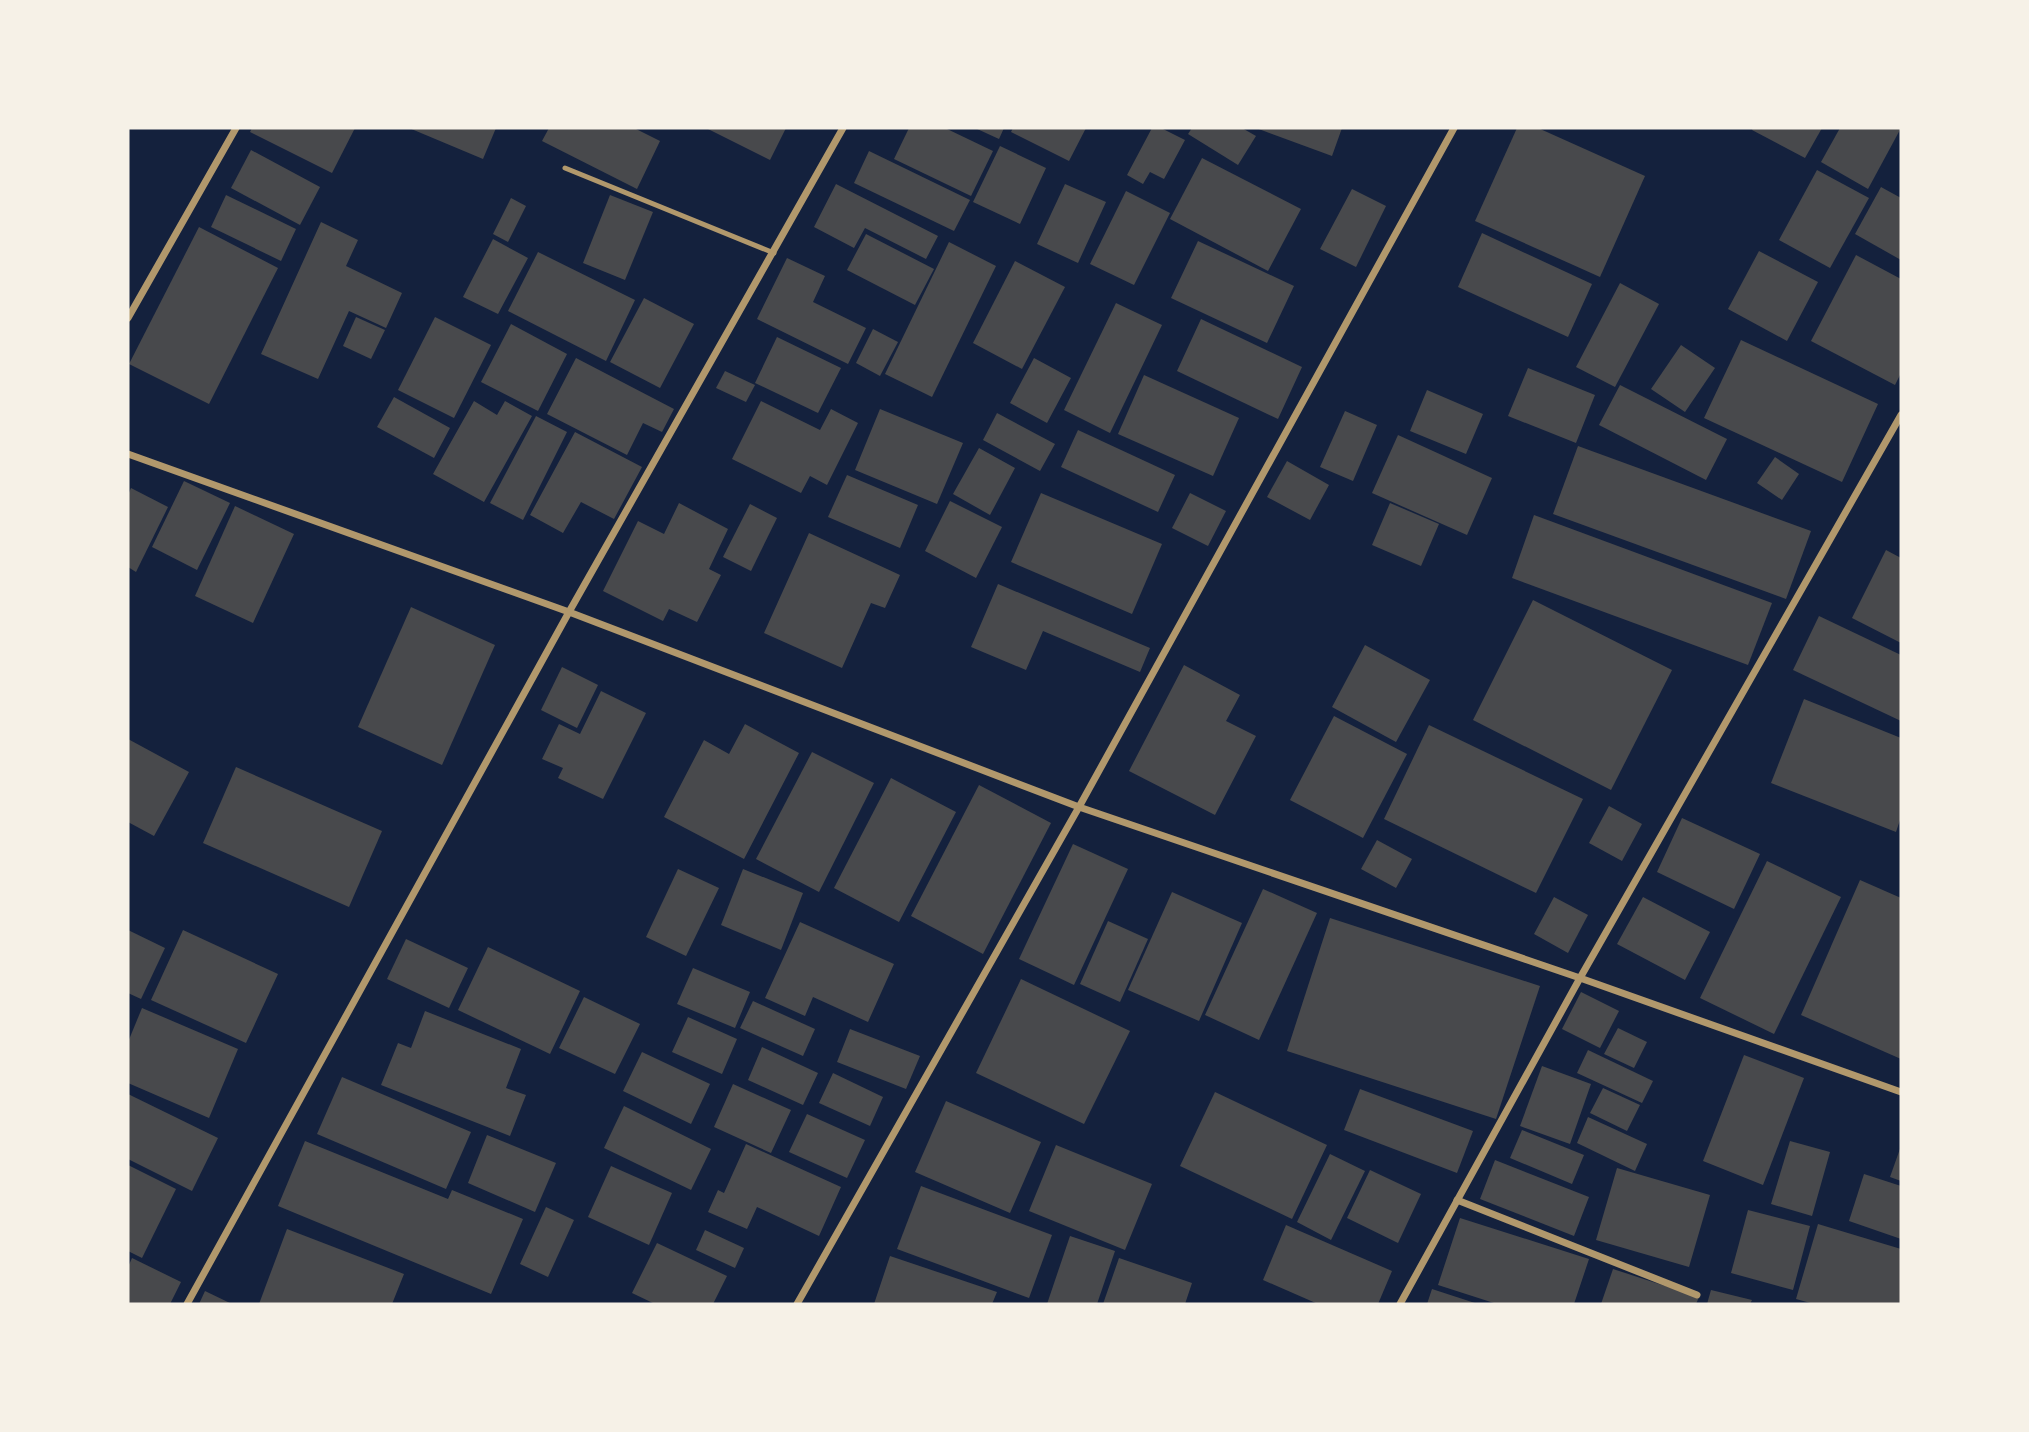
<svg xmlns="http://www.w3.org/2000/svg" width="2029" height="1432" font-family="'Times New Roman',serif">
<style>
.building{fill:#48494c}
.lines{fill:none;stroke-linecap:round;stroke-linejoin:round}
.service{stroke:#b1986c;stroke-width:5}
.minor{stroke:#b1986c;stroke-width:7}
</style>
<rect width="100%" height="100%" fill="#14213d"/>
<!-- building -->
<g class="building">
<polygon points="252,128 355,128 332,173 250,132"/>
<polygon points="409,128 496,128 483,159"/>
<polygon points="549,128 634,128 660,141 637,189 542,141"/>
<polygon points="706,128 786,128 770,160"/>
<polygon points="909,128 945,128 993,151 971,196 894,159"/>
<polygon points="975,128 1004,128 999,139"/>
<polygon points="1013,128 1086,128 1069,161 1011,132"/>
<polygon points="1152,128 1161,128 1185,140 1164,179 1150,172 1143,184 1127,175"/>
<polygon points="1192,128 1242,128 1256,136 1238,165 1188,134"/>
<polygon points="1256,128 1342,128 1332,156"/>
<polygon points="1517,128 1538,128 1645,176 1600,277 1475,221"/>
<polygon points="1753,128 1822,128 1805,158 1752,130"/>
<polygon points="1840,128 1901,128 1868,189 1821,162"/>
<polygon points="1000,146 1046,168 1020,224 973,202"/>
<polygon points="251,150 320,187 300,225 231,188"/>
<polygon points="869,151 970,200 954,231 854,183"/>
<polygon points="1202,158 1301,209 1268,271 1170,219"/>
<polygon points="1817,170 1869,198 1830,268 1779,240"/>
<polygon points="836,184 938,236 926,259 865,228 854,248 814,227"/>
<polygon points="1065,184 1106,202 1078,263 1037,244"/>
<polygon points="1881,187 1901,198 1901,260 1855,234"/>
<polygon points="1352,189 1386,206 1356,267 1320,249"/>
<polygon points="1126,191 1170,213 1134,285 1090,264"/>
<polygon points="226,195 296,229 281,261 211,227"/>
<polygon points="610,195 653,212 625,280 583,263"/>
<polygon points="511,198 526,206 508,242 493,234"/>
<polygon points="321,222 358,240 346,266 402,293 386,328 349,311 318,379 261,354"/>
<polygon points="199,227 278,268 209,404 129,364"/>
<polygon points="1482,233 1592,284 1568,337 1458,287"/>
<polygon points="866,234 934,269 915,305 847,270"/>
<polygon points="493,239 528,258 498,314 463,297"/>
<polygon points="1198,241 1294,286 1267,343 1171,298"/>
<polygon points="949,242 996,266 932,397 885,374"/>
<polygon points="1759,251 1818,282 1787,341 1728,309"/>
<polygon points="538,252 635,300 606,361 508,311"/>
<polygon points="1856,255 1901,279 1901,373 1895,385 1811,341"/>
<polygon points="787,258 825,276 813,302 866,328 848,364 757,319"/>
<polygon points="1015,261 1065,287 1022,369 973,343"/>
<polygon points="1620,283 1659,304 1615,387 1576,367"/>
<polygon points="644,298 694,324 660,388 610,362"/>
<polygon points="1116,303 1162,325 1110,433 1064,410"/>
<polygon points="356,317 385,330 371,359 343,346"/>
<polygon points="435,317 491,345 454,418 398,390"/>
<polygon points="1201,319 1302,367 1278,419 1177,371"/>
<polygon points="511,324 567,354 538,411 481,382"/>
<polygon points="873,329 898,342 880,376 856,363"/>
<polygon points="777,337 841,368 818,413 755,383"/>
<polygon points="1741,340 1878,404 1842,482 1704,418"/>
<polygon points="1681,345 1715,368 1685,412 1651,389"/>
<polygon points="576,358 674,409 662,432 643,423 627,455 547,414"/>
<polygon points="1034,358 1071,378 1047,423 1010,403"/>
<polygon points="1528,368 1595,395 1576,443 1508,416"/>
<polygon points="725,371 755,385 746,402 716,388"/>
<polygon points="1144,375 1239,418 1213,476 1118,434"/>
<polygon points="1620,385 1727,439 1706,480 1599,425"/>
<polygon points="1427,390 1483,414 1466,454 1410,431"/>
<polygon points="394,397 450,428 434,458 377,427"/>
<polygon points="474,401 497,415 505,401 532,416 484,502 433,474"/>
<polygon points="761,401 820,430 831,409 858,423 827,485 810,476 801,493 732,459"/>
<polygon points="880,409 963,443 937,504 855,470"/>
<polygon points="1345,411 1377,425 1353,481 1320,467"/>
<polygon points="997,413 1055,444 1040,471 983,440"/>
<polygon points="536,416 567,432 523,520 490,503"/>
<polygon points="1078,430 1175,475 1158,512 1061,467"/>
<polygon points="575,432 642,467 614,519 581,502 563,533 530,515"/>
<polygon points="1398,435 1492,478 1467,535 1372,493"/>
<polygon points="1578,446 1811,531 1786,599 1553,514"/>
<polygon points="979,448 1015,468 990,515 953,494"/>
<polygon points="1775,457 1799,474 1782,500 1757,483"/>
<polygon points="1287,461 1329,485 1310,520 1267,497"/>
<polygon points="847,475 918,505 900,548 828,517"/>
<polygon points="184,481 230,503 197,570 152,547"/>
<polygon points="131,488 168,507 136,572 128,567 128,495"/>
<polygon points="1041,493 1162,544 1132,614 1011,562"/>
<polygon points="1190,493 1226,511 1208,546 1172,528"/>
<polygon points="950,501 1002,527 976,578 925,551"/>
<polygon points="679,503 728,529 709,569 721,575 697,622 669,609 663,621 603,591 638,521 664,534"/>
<polygon points="1390,503 1439,524 1421,566 1372,545"/>
<polygon points="750,504 777,518 751,571 723,557"/>
<polygon points="235,506 294,534 253,623 195,596"/>
<polygon points="1534,515 1772,603 1748,665 1512,578"/>
<polygon points="809,533 900,575 885,608 871,603 842,668 764,633"/>
<polygon points="1886,550 1901,558 1901,643 1852,618"/>
<polygon points="998,584 1150,648 1140,672 1043,631 1026,670 971,647"/>
<polygon points="1533,600 1672,670 1611,790 1473,720"/>
<polygon points="411,607 495,645 442,765 358,727"/>
<polygon points="1819,616 1901,655 1901,721 1793,670"/>
<polygon points="1365,645 1430,680 1396,742 1332,707"/>
<polygon points="1184,665 1240,695 1226,721 1256,736 1215,815 1129,771"/>
<polygon points="562,667 598,685 577,728 541,710"/>
<polygon points="601,691 646,713 603,799 558,778 563,768 542,759 559,724 580,734"/>
<polygon points="1804,699 1901,738 1901,817 1896,832 1771,783"/>
<polygon points="1334,716 1407,754 1363,838 1290,800"/>
<polygon points="745,724 799,753 744,859 664,817 704,740 729,754"/>
<polygon points="1429,725 1583,799 1536,893 1384,819"/>
<polygon points="128,739 189,772 154,836 128,822"/>
<polygon points="812,752 874,783 819,892 756,859"/>
<polygon points="236,767 382,831 349,907 203,843"/>
<polygon points="891,778 956,812 899,922 834,888"/>
<polygon points="979,785 1051,823 983,954 911,916"/>
<polygon points="1609,806 1642,824 1622,861 1589,843"/>
<polygon points="1682,818 1760,854 1734,909 1657,872"/>
<polygon points="1377,840 1412,859 1396,888 1361,869"/>
<polygon points="1073,844 1128,869 1074,985 1019,959"/>
<polygon points="1767,861 1841,897 1774,1034 1700,998"/>
<polygon points="678,869 719,888 686,956 646,937"/>
<polygon points="743,869 803,893 781,950 721,925"/>
<polygon points="1860,880 1901,898 1901,1059 1801,1015"/>
<polygon points="1263,889 1317,913 1259,1040 1205,1015"/>
<polygon points="1172,892 1242,923 1199,1021 1128,990"/>
<polygon points="1554,897 1588,915 1568,953 1534,934"/>
<polygon points="1643,897 1710,932 1685,980 1617,944"/>
<polygon points="1330,918 1540,986 1496,1119 1287,1051"/>
<polygon points="1108,921 1148,939 1120,1002 1080,984"/>
<polygon points="800,922 894,964 868,1022 813,997 805,1016 765,998"/>
<polygon points="128,930 165,948 141,999 128,993"/>
<polygon points="183,930 278,974 246,1043 151,1000"/>
<polygon points="406,939 468,968 449,1008 387,979"/>
<polygon points="488,947 580,991 550,1054 458,1010"/>
<polygon points="693,968 750,992 735,1028 677,1004"/>
<polygon points="1021,979 1130,1031 1084,1124 976,1073"/>
<polygon points="1581,992 1619,1011 1600,1048 1562,1029"/>
<polygon points="584,997 640,1024 615,1074 559,1048"/>
<polygon points="753,1001 815,1029 803,1056 740,1028"/>
<polygon points="142,1008 238,1049 209,1118 128,1083 128,1042"/>
<polygon points="425,1011 521,1049 506,1088 526,1095 510,1136 381,1085 398,1043 411,1048"/>
<polygon points="688,1017 737,1039 722,1074 672,1052"/>
<polygon points="1618,1028 1647,1042 1634,1068 1604,1054"/>
<polygon points="850,1029 920,1056 906,1089 837,1062"/>
<polygon points="762,1047 818,1073 803,1105 748,1080"/>
<polygon points="1588,1050 1653,1081 1642,1103 1577,1073"/>
<polygon points="642,1052 710,1084 691,1124 623,1091"/>
<polygon points="1744,1055 1804,1078 1763,1185 1703,1161"/>
<polygon points="1542,1066 1591,1084 1570,1144 1520,1126"/>
<polygon points="833,1073 883,1097 870,1126 819,1103"/>
<polygon points="342,1077 471,1132 446,1189 317,1134"/>
<polygon points="733,1084 791,1110 771,1153 714,1127"/>
<polygon points="1603,1088 1640,1105 1627,1131 1590,1113"/>
<polygon points="1360,1089 1473,1131 1457,1173 1344,1130"/>
<polygon points="1215,1092 1327,1145 1292,1219 1180,1166"/>
<polygon points="128,1094 218,1138 192,1191 128,1159"/>
<polygon points="946,1101 1041,1142 1010,1213 915,1172"/>
<polygon points="624,1106 711,1149 691,1190 604,1148"/>
<polygon points="807,1114 865,1140 847,1178 789,1152"/>
<polygon points="1588,1117 1647,1144 1635,1171 1577,1143"/>
<polygon points="1522,1130 1584,1155 1572,1184 1510,1158"/>
<polygon points="487,1135 556,1163 535,1212 468,1183"/>
<polygon points="305,1141 448,1199 452,1190 523,1219 491,1294 278,1206"/>
<polygon points="1790,1141 1830,1152 1812,1216 1771,1204"/>
<polygon points="746,1144 841,1187 819,1236 757,1207 747,1229 708,1212 718,1190 724,1193"/>
<polygon points="1056,1145 1152,1184 1125,1250 1029,1211"/>
<polygon points="1901,1146 1901,1181 1890,1177"/>
<polygon points="1330,1154 1365,1171 1331,1240 1297,1222"/>
<polygon points="1495,1160 1589,1197 1574,1236 1480,1199"/>
<polygon points="128,1165 176,1189 142,1258 128,1251"/>
<polygon points="611,1166 672,1193 649,1245 588,1217"/>
<polygon points="1617,1168 1710,1195 1689,1267 1596,1240"/>
<polygon points="1370,1170 1421,1194 1398,1243 1347,1218"/>
<polygon points="1864,1174 1901,1186 1901,1239 1849,1221"/>
<polygon points="921,1186 1052,1235 1029,1298 897,1249"/>
<polygon points="546,1207 574,1220 548,1277 520,1264"/>
<polygon points="1748,1210 1810,1226 1793,1290 1731,1273"/>
<polygon points="1460,1218 1589,1259 1574,1304 1497,1304 1438,1285"/>
<polygon points="1818,1224 1901,1249 1901,1304 1814,1304 1796,1299"/>
<polygon points="1286,1225 1392,1271 1378,1304 1318,1304 1263,1280"/>
<polygon points="287,1229 404,1274 392,1304 259,1304"/>
<polygon points="705,1230 744,1248 735,1268 696,1250"/>
<polygon points="1070,1236 1115,1251 1097,1304 1047,1304"/>
<polygon points="657,1243 727,1276 713,1304 655,1304 632,1293"/>
<polygon points="890,1256 997,1292 992,1304 874,1304"/>
<polygon points="132,1258 181,1282 170,1304 128,1304 128,1267"/>
<polygon points="1119,1258 1192,1283 1185,1304 1103,1304"/>
<polygon points="1613,1269 1699,1297 1696,1304 1601,1304"/>
<polygon points="1432,1289 1478,1304 1427,1304"/>
<polygon points="1711,1290 1752,1300 1750,1304 1707,1304"/>
<polygon points="205,1291 232,1304 199,1304"/>
</g>
<g class="lines">
<!-- service -->
<polyline class="service" points="565,168 774,253"/>
<!-- minor -->
<g class="minor">
<polyline points="128,318 236,128"/>
<polyline points="128,454 569,612 1079,807 1580,978 1901,1092"/>
<polyline points="1457,1200 1697,1295"/>
<polyline points="187,1304 569,612 843,128"/>
<polyline points="797,1304 1079,807 1454,128"/>
<polyline points="1400,1304 1580,978 1901,415"/>
</g>
</g>
<!-- border -->
<rect width="2029" height="1432" fill="none" stroke="#f6f1e7" stroke-width="259"/>
</svg>
